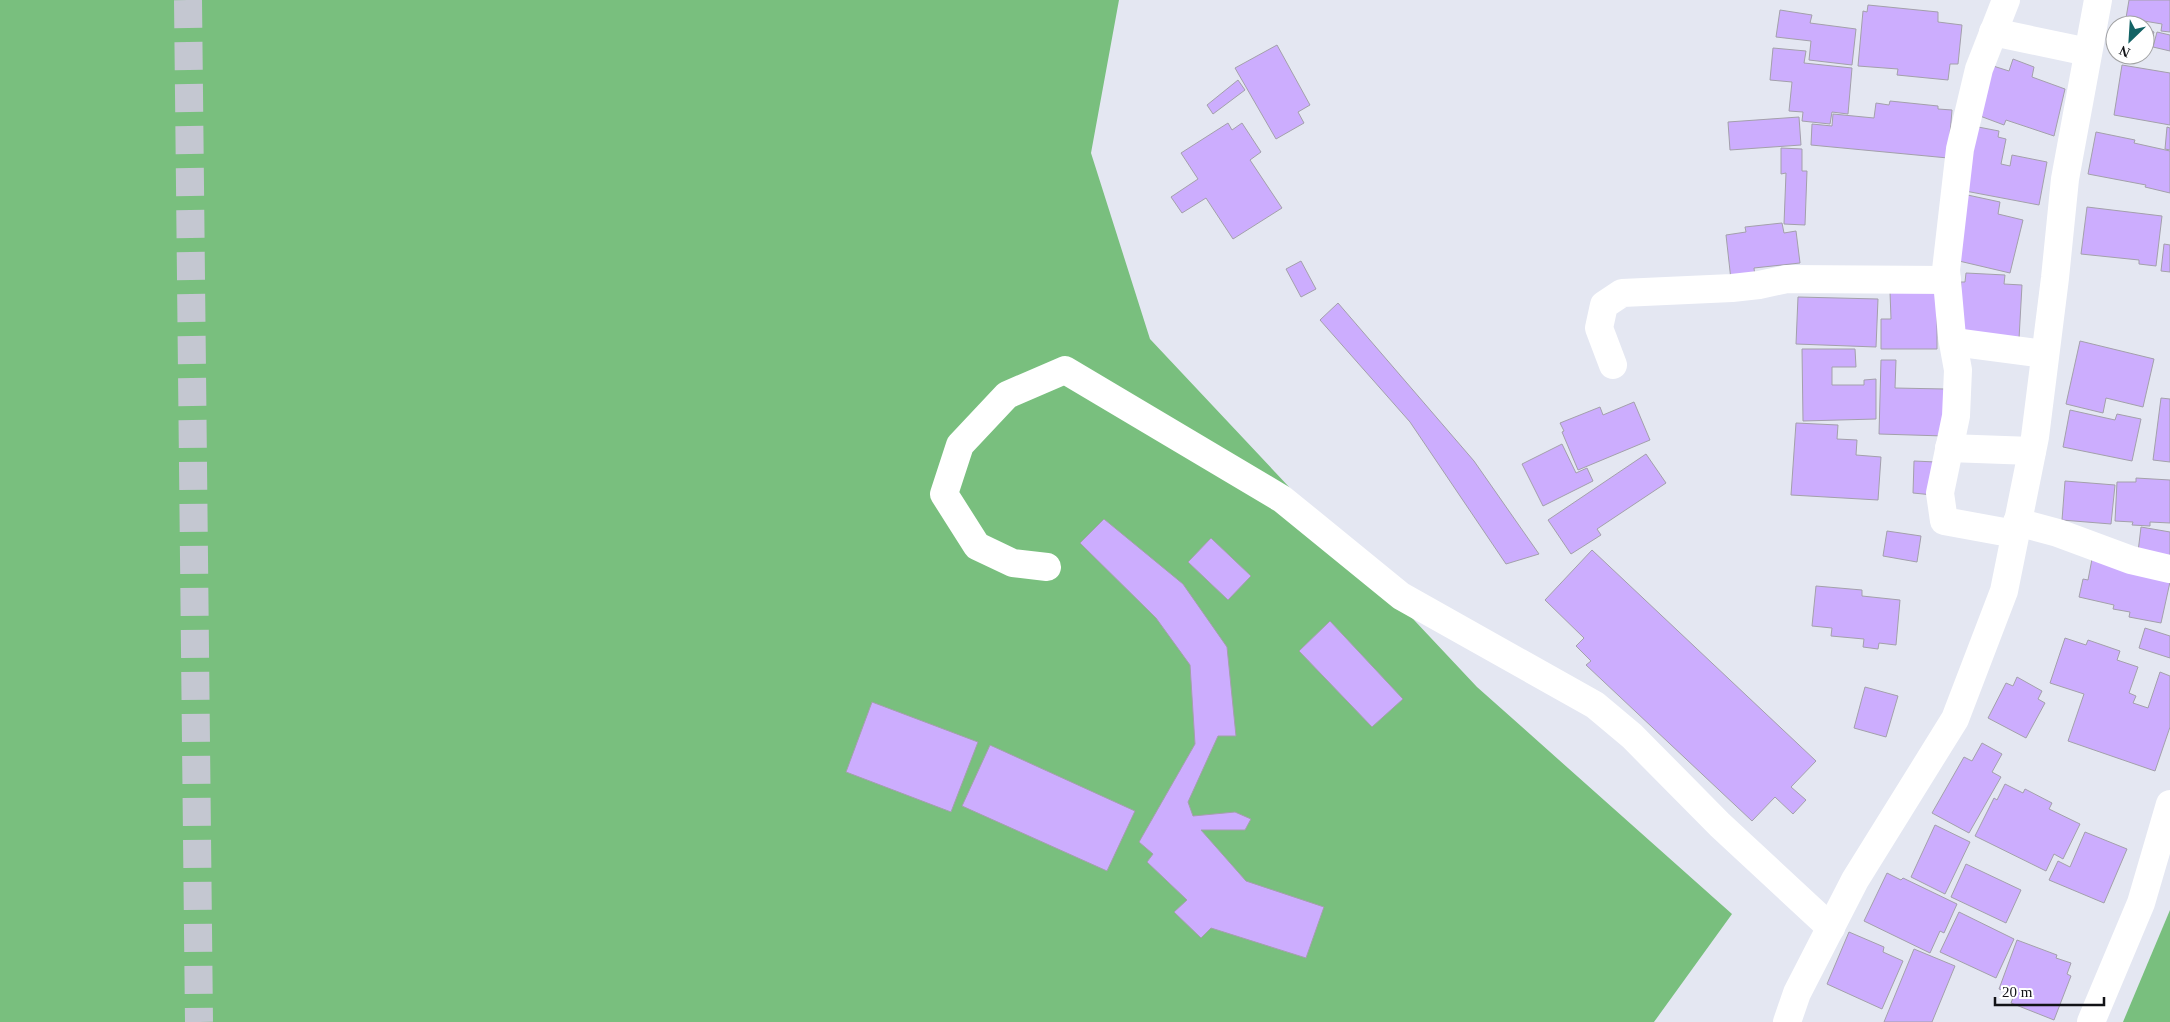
<svg xmlns="http://www.w3.org/2000/svg" width="2170" height="1022" font-family="'Times New Roman',serif">
<style>
.forest{fill:#79bf7e}
.building{fill:#ccadfe;stroke:#a3a0ab}
.lines{fill:none;stroke-linecap:round;stroke-linejoin:round}
.trunk-tunnel{stroke:#c4c7d1;stroke-width:28;stroke-dasharray:28 14;stroke-linecap:butt}
.minor{stroke:#fff;stroke-width:28}
.tertiary{stroke:#fff;stroke-width:28}
</style>
<rect width="100%" height="100%" fill="#e4e7f2"/>
<!-- forest -->
<g class="forest">
<polygon points="0,0 1119,0 1091,153 1150,339 1477,687 1732,914 1654,1022 0,1022"/>
<polygon points="2170,910 2170,1022 2123,1022"/>
</g>
<!-- building -->
<g class="building">
<polygon points="2129,0 2170,0 2170,32 2161,31 2162,24 2126,18"/>
<polygon points="1868,5 1938,12 1938,22 1962,25 1958,64 1950,64 1948,80 1897,75 1898,69 1858,66 1863,11 1867,12"/>
<polygon points="1780,10 1812,15 1810,23 1856,29 1852,65 1809,60 1811,41 1776,37"/>
<polygon points="2121,20 2128,23 2128,20 2143,22 2142,25 2120,25"/>
<polygon points="2145,28 2154,32 2147,54 2145,53"/>
<polygon points="2157,32 2170,35 2170,51 2153,47"/>
<polygon points="1277,45 1310,105 1298,112 1304,123 1276,139 1235,68"/>
<polygon points="1773,48 1806,51 1804,63 1852,68 1848,114 1832,112 1830,124 1802,121 1803,112 1789,111 1792,82 1770,80"/>
<polygon points="2013,59 2034,67 2032,77 2065,89 2054,136 2006,120 2004,125 1972,113 1990,65 2009,71"/>
<polygon points="2122,65 2170,73 2170,125 2114,115"/>
<polygon points="1238,80 1245,90 1213,114 1207,105"/>
<polygon points="1890,101 1938,106 1938,109 1952,110 1948,158 1811,145 1812,124 1832,126 1833,114 1874,118 1876,103 1889,105"/>
<polygon points="1799,117 1801,145 1730,150 1728,122"/>
<polygon points="1228,123 1232,130 1242,123 1261,152 1250,160 1282,208 1233,239 1206,198 1182,213 1171,197 1198,179 1181,153"/>
<polygon points="1973,126 1999,131 1998,137 2006,139 2001,164 2010,166 2012,155 2047,162 2039,205 1960,190"/>
<polygon points="2167,127 2170,128 2170,150 2165,149"/>
<polygon points="2096,132 2135,140 2134,143 2170,151 2170,193 2145,187 2146,185 2088,174"/>
<polygon points="1781,148 1802,149 1802,171 1807,171 1805,225 1784,224 1786,173 1781,174"/>
<polygon points="1963,194 2000,202 1998,214 2023,220 2010,273 1959,261"/>
<polygon points="2087,207 2162,216 2156,266 2139,264 2139,260 2081,254"/>
<polygon points="1782,223 1784,233 1796,231 1800,263 1754,268 1755,277 1731,280 1726,235 1746,232 1745,227"/>
<polygon points="2164,244 2170,245 2170,272 2161,271"/>
<polygon points="1301,261 1316,289 1301,297 1286,269"/>
<polygon points="1966,273 2005,275 2004,284 2022,285 2019,339 1958,336 1961,282 1965,282"/>
<polygon points="1890,292 1937,293 1937,349 1881,349 1881,319 1891,319"/>
<polygon points="1798,297 1878,299 1876,347 1796,344"/>
<polygon points="1338,303 1474,461 1539,554 1506,564 1410,422 1320,320"/>
<polygon points="2080,341 2154,359 2143,407 2106,398 2103,413 2066,404"/>
<polygon points="1802,349 1855,349 1856,367 1832,367 1832,385 1864,385 1864,380 1876,379 1876,419 1803,421"/>
<polygon points="1881,360 1896,360 1895,388 1945,389 1944,436 1879,434"/>
<polygon points="2161,398 2170,399 2170,462 2153,460"/>
<polygon points="1634,402 1650,440 1578,470 1562,432 1564,431 1560,423 1600,407 1603,415"/>
<polygon points="2070,410 2115,420 2117,414 2141,419 2132,461 2063,447"/>
<polygon points="1796,423 1838,425 1837,439 1857,440 1856,455 1881,457 1878,500 1791,495"/>
<polygon points="1562,444 1576,473 1587,468 1593,481 1543,506 1522,464"/>
<polygon points="1646,454 1666,483 1597,529 1601,535 1571,554 1548,520"/>
<polygon points="1914,461 1936,462 1933,495 1913,493"/>
<polygon points="2136,478 2170,480 2170,523 2150,522 2150,526 2132,525 2133,522 2115,521 2117,482 2136,482"/>
<polygon points="2065,481 2115,485 2111,524 2062,520"/>
<polygon points="1104,519 1183,584 1227,647 1236,736 1218,736 1188,802 1193,816 1235,812 1251,819 1245,830 1201,830 1246,881 1324,907 1306,958 1211,928 1201,938 1174,912 1187,900 1147,862 1153,854 1139,842 1195,744 1190,665 1156,618 1080,543"/>
<polygon points="2141,527 2170,532 2170,556 2138,552"/>
<polygon points="1887,531 1921,536 1917,562 1883,556"/>
<polygon points="1211,538 1251,576 1228,600 1188,562"/>
<polygon points="1592,550 1816,761 1791,787 1806,800 1793,814 1775,797 1752,821 1586,665 1591,661 1576,646 1584,638 1545,600"/>
<polygon points="2092,559 2170,582 2161,623 2129,617 2130,612 2113,609 2114,605 2079,597 2083,579 2088,580"/>
<polygon points="1816,586 1862,590 1862,596 1900,600 1896,645 1879,643 1878,649 1863,647 1864,639 1831,636 1832,628 1812,626"/>
<polygon points="1330,621 1403,699 1372,727 1299,651"/>
<polygon points="2145,628 2170,636 2170,658 2139,648"/>
<polygon points="2065,638 2086,645 2088,640 2120,651 2117,660 2138,667 2129,693 2136,696 2133,703 2148,708 2160,672 2170,676 2170,727 2155,771 2068,741 2084,694 2050,683"/>
<polygon points="2017,677 2042,691 2038,699 2045,703 2026,738 1988,718 2006,683 2013,686"/>
<polygon points="1865,687 1898,696 1886,737 1854,728"/>
<polygon points="872,702 978,742 951,812 846,772"/>
<polygon points="1982,743 2002,754 1992,772 2001,777 1969,833 1932,813 1964,757 1972,761"/>
<polygon points="990,745 1135,811 1107,871 962,806"/>
<polygon points="2005,784 2023,793 2025,789 2052,803 2049,809 2080,824 2063,859 2054,854 2046,871 1975,836 1994,798 1997,800"/>
<polygon points="1935,825 1970,842 1945,894 1911,877"/>
<polygon points="2085,832 2127,849 2104,903 2049,880 2058,861 2070,867"/>
<polygon points="1966,864 2021,890 2006,923 1951,897"/>
<polygon points="1887,873 1901,880 1903,878 1957,904 1944,933 1940,931 1930,953 1864,921"/>
<polygon points="1959,912 2014,939 1996,978 1940,952"/>
<polygon points="1849,932 1884,947 1883,952 1903,961 1882,1009 1827,984"/>
<polygon points="2017,940 2057,955 2056,958 2071,963 2067,974 2071,976 2054,1020 2011,1003 2014,995 1999,989"/>
<polygon points="1914,949 1955,966 1932,1022 1884,1022"/>
</g>
<g class="lines">
<!-- trunk-tunnel -->
<polyline class="trunk-tunnel" points="188,0 199,1022"/>
<!-- minor -->
<g class="minor">
<polyline points="2006,0 1979,69 1960,149 1946,270 1952,337 1958,370 1956,416 1940,493 1944,521 2015,534"/>
<polyline points="1993,32 2088,52"/>
<polyline points="1954,342 2045,354"/>
<polyline points="1613,365 1599,328 1604,305 1622,293 1732,288 1759,285 1787,279 1947,280"/>
<polyline points="1949,448 2032,451"/>
<polyline points="2017,522 2058,533 2131,560 2170,569"/>
<polyline points="1047,567 1013,563 977,546 944,494 960,445 1007,395 1065,370 1282,499 1401,596 1595,705 1632,736 1720,825 1831,928"/>
<polyline points="2091,1022 2141,903 2170,804"/>
</g>
<!-- tertiary -->
<polyline class="tertiary" points="1787,1022 1797,993 1855,880 1955,719 2004,591 2035,437 2055,278 2065,179 2098,0"/>
</g>
<!-- north arrow -->
<g transform="translate(2130 40) rotate(205)"><circle r="24" fill="#ffffff" stroke="#a0a1a2"/>
<path d="M0-4L9 19L0 12L-9 19Z" fill="#136365"/>
<text y="-8" font-size="14" font-weight="bold" text-anchor="middle" fill="#121317">N</text>
</g>
<!-- scale -->
<path d="M1995 997v8h109v-8" fill="none" stroke="#121317" stroke-width="2.5"/>
<text x="2002" y="997" font-size="15" fill="#121317" stroke="#ffffff" stroke-width="4" paint-order="stroke">20 m</text>
</svg>
